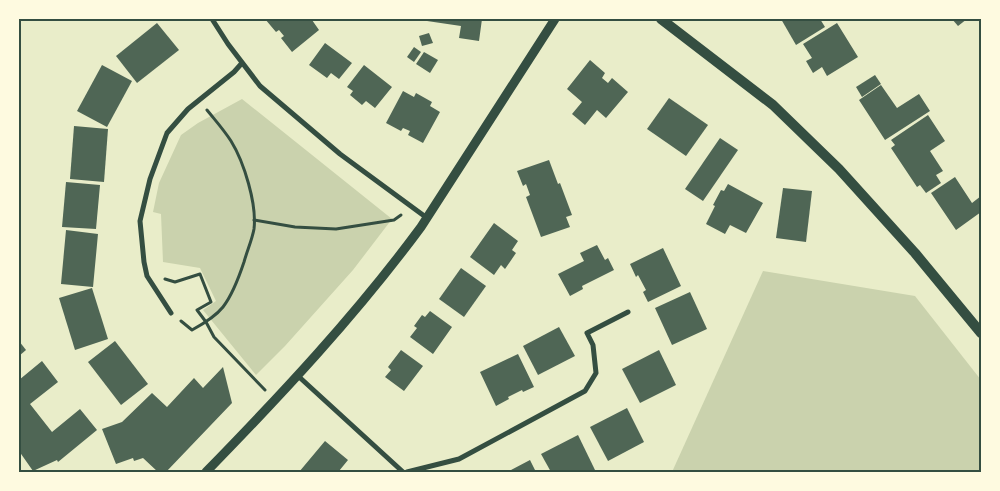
<svg xmlns="http://www.w3.org/2000/svg" width="1000" height="491" font-family="'IBM Plex Sans',sans-serif">
<style>
.green{fill:#cad2ad}
.building{fill:#4f6655}
.lines{fill:none;stroke-linecap:round;stroke-linejoin:round}
.path{stroke:#344e41;stroke-width:3}
.minor{stroke:#344e41;stroke-width:5}
.tertiary{stroke:#344e41;stroke-width:9}
.secondary{stroke:#344e41;stroke-width:10}
.neatline{fill:none;stroke:#344e41;stroke-width:2}
</style>
<rect width="100%" height="100%" fill="#e9edc9"/>
<!-- green -->
<g class="green">
<polygon points="242,99 392,219 353,270 285,346 256,375 203,310 216,301 200,268 163,262 161,214 153,212 159,183 181,135 198,123"/>
<polygon points="763,271 915,296 981,380 981,472 672,472"/>
</g>
<!-- building -->
<g class="building">
<polygon points="265,19 314,19 312,20 319,30 292,52 281,38 284,36 279,30 276,32"/>
<polygon points="427,19 482,19 479,41 459,38 461,26 427,21"/>
<polygon points="781,19 820,19 825,27 796,45"/>
<polygon points="952,19 967,19 958,26"/>
<polygon points="157,23 179,50 137,83 116,56"/>
<polygon points="837,23 858,57 827,76 822,67 813,73 806,61 812,58 803,44"/>
<polygon points="429,33 433,43 422,46 419,36"/>
<polygon points="325,43 352,63 339,79 331,73 327,78 309,65"/>
<polygon points="414,47 421,52 414,62 407,57"/>
<polygon points="424,52 438,60 430,73 416,64"/>
<polygon points="590,60 605,73 602,78 608,83 612,78 628,92 606,118 597,110 585,125 572,114 582,102 567,89"/>
<polygon points="102,65 132,81 107,127 77,111"/>
<polygon points="364,65 392,87 375,108 366,101 362,105 350,95 353,91 347,87"/>
<polygon points="875,75 881,84 862,97 856,87"/>
<polygon points="881,85 897,108 919,94 930,111 885,140 859,100"/>
<polygon points="403,91 414,97 416,93 432,102 430,106 440,112 423,143 408,135 410,131 403,128 401,131 386,123"/>
<polygon points="669,98 708,125 686,156 647,129"/>
<polygon points="928,115 945,141 930,151 943,171 936,175 941,183 926,193 920,185 917,187 891,148 895,145 891,140"/>
<polygon points="74,126 108,129 104,182 70,179"/>
<polygon points="720,138 738,150 703,201 685,189"/>
<polygon points="549,160 558,184 560,183 572,215 566,217 570,227 541,237 526,197 530,195 526,184 523,186 517,171"/>
<polygon points="955,177 972,203 981,196 981,212 956,230 931,193"/>
<polygon points="66,182 100,185 96,229 62,227"/>
<polygon points="728,184 763,203 746,233 730,225 725,234 706,224 715,206 713,205 721,190 724,191"/>
<polygon points="783,188 812,191 806,242 776,238"/>
<polygon points="494,223 518,241 512,250 516,253 505,269 501,265 494,275 470,257"/>
<polygon points="66,230 98,234 93,287 61,284"/>
<polygon points="597,245 605,260 608,258 614,270 582,286 583,289 570,296 558,274 584,261 580,253"/>
<polygon points="663,248 681,286 648,302 643,292 646,290 638,275 636,277 630,264"/>
<polygon points="461,268 486,286 464,317 439,299"/>
<polygon points="92,288 108,339 75,350 59,298"/>
<polygon points="690,292 707,329 672,345 655,308"/>
<polygon points="430,311 452,327 433,354 410,337 417,328 414,326 422,315 425,317"/>
<polygon points="559,327 575,356 538,375 523,346"/>
<polygon points="19,341 26,350 19,356"/>
<polygon points="115,341 148,384 121,405 88,362"/>
<polygon points="401,350 423,366 404,391 385,377 391,370 388,367"/>
<polygon points="659,350 676,385 640,403 622,369"/>
<polygon points="518,354 534,387 523,392 522,390 508,397 509,399 496,406 480,372"/>
<polygon points="42,361 58,382 30,404 52,432 80,409 97,430 58,462 57,460 33,471 19,451 19,380"/>
<polygon points="223,367 232,403 166,472 158,472 143,458 134,461 133,458 116,464 102,429 122,422 152,393 167,407 194,378 203,388"/>
<polygon points="627,408 644,442 608,461 590,427"/>
<polygon points="578,435 595,470 590,472 551,472 541,454"/>
<polygon points="325,441 348,460 339,471 341,472 299,472"/>
<polygon points="530,460 536,472 506,472 511,470"/>
</g>
<g class="lines">
<!-- path -->
<g class="path">
<polyline points="254,220 295,227 336,229 394,220 401,215"/>
<polyline points="165,279 175,282 200,274 211,302 197,310 206,322 214,337 265,390"/>
<path d="M181,321L192,330C203,324 215,317 223,307C233,294 239,277 244,262C247,251 252,240 254,229C257,204 244,162 231,141C224,130 215,120 207,110"/>
</g>
<!-- minor -->
<g class="minor">
<polyline points="212,19 228,44 260,86 340,154 427,218"/>
<polyline points="171,313 147,276 144,262 140,221 150,179 167,133 188,109 234,72 242,63"/>
<polyline points="297,375 403,472"/>
<polyline points="407,472 459,459 585,391 596,373 593,345 587,333 628,312"/>
</g>
<!-- tertiary -->
<path class="tertiary" d="M206,472C282,394 356,315 421,227L555,19"/>
<!-- secondary -->
<polyline class="secondary" points="661,19 773,105 839,169 915,253 981,333"/>
</g>
<!-- border -->
<rect width="1000" height="491" fill="none" stroke="#fefae0" stroke-width="40"/>
<rect x="20" y="20" width="960" height="451" class="neatline"/>
</svg>
